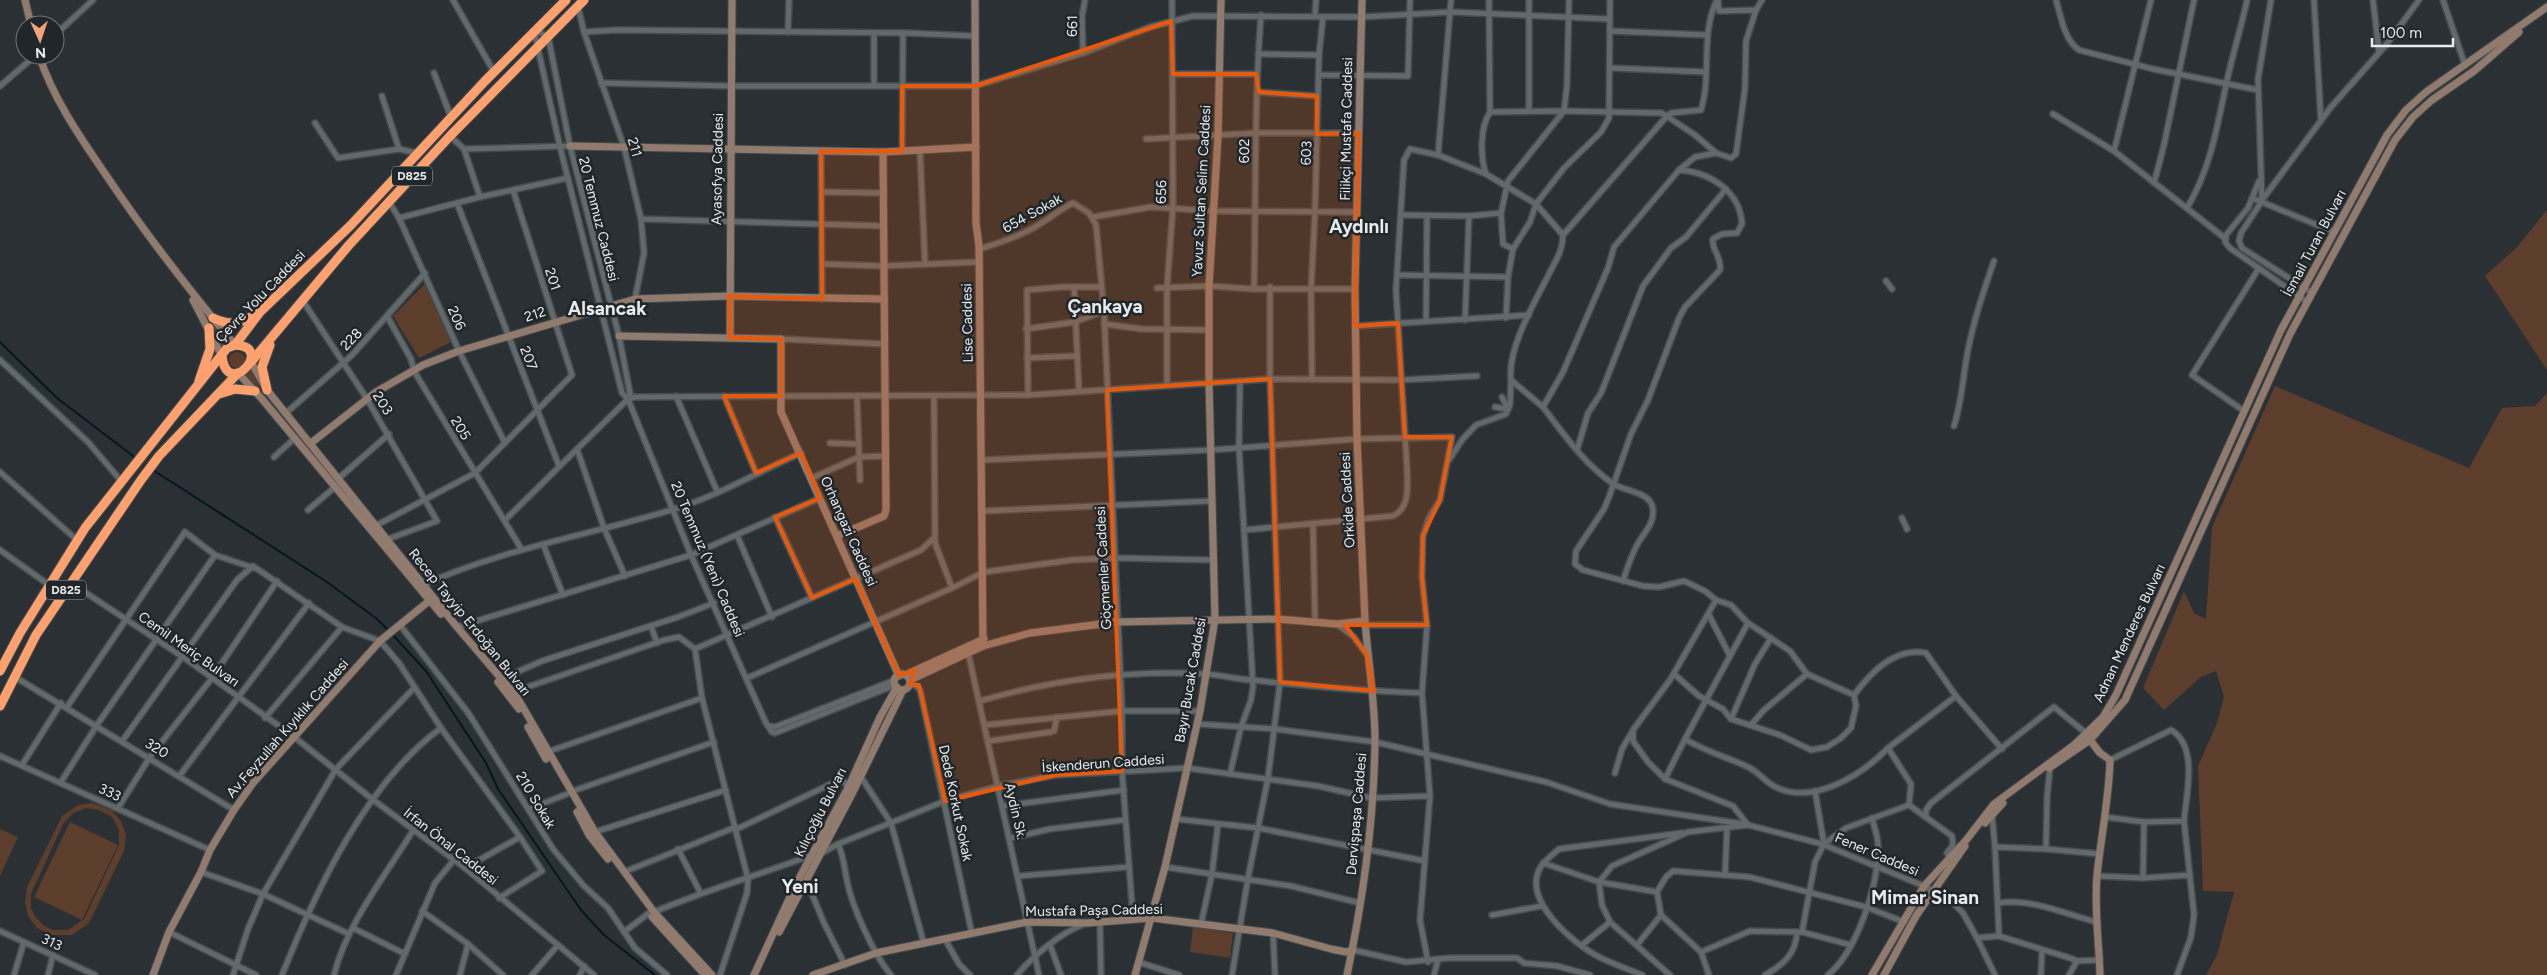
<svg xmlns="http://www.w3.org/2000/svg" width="2547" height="975" font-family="Figtree,sans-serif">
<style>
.green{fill:#5d3d2c;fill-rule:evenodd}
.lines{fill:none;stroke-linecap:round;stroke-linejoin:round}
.stream{stroke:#011823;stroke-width:2}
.street-casing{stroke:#454b4d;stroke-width:8}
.secondary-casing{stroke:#454b4d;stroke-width:9}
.highway-casing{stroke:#454b4d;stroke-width:11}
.street{stroke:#62696d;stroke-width:5}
.secondary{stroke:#917a6e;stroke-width:7}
.highway{stroke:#ffa16f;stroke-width:9}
.marked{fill:#e8590c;fill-opacity:0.2;stroke:#e8590c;stroke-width:4;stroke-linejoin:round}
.labels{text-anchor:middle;stroke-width:5;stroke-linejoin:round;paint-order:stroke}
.shield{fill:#202629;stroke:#abb0b2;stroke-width:1}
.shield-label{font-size:12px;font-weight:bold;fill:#e7ebed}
.street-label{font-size:14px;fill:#e7ebed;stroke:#202629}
.district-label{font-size:19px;font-weight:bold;fill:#e7ebed;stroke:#202629}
</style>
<rect width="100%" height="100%" fill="#2a3033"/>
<!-- green -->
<g class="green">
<polygon points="2547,210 2547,370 2485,276 2517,247"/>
<polygon points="425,284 451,342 419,358 393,316"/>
<polygon points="215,326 230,343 222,350 212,328"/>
<circle cx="237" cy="360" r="8"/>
<polygon points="250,368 263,393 262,394 243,375"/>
<polygon points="2275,386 2469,468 2502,408 2535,406 2547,393 2547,975 2206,975 2217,955 2234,892 2203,891 2198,766 2217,723 2224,697 2216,671 2201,677 2164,710 2143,688 2184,591 2194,613 2206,619 2212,527"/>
<path d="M92,803L111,810L121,821L126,835L124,851L89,923L72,935H51L37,928L28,916L25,902L27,887L62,816L78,805ZM86,808L99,810L112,817L119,830V845L84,919L68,930H53L44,926L35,916L31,908V894L63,824L73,813Z"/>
<polygon points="70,822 118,845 82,920 34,897"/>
<polygon points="0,829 18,837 0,876"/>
<polygon points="1193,927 1233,933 1230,958 1190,952"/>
</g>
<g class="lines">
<!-- stream -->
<g class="stream">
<polyline points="0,342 57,398 137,459"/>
<polyline points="153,470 327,582 377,619 388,630"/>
<polyline points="392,634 426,671 486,763 498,789 581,910 604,935 655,975"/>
</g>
<!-- street casing -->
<g class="street-casing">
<g id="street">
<polyline points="453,0 494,72"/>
<path d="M2056,0C2061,16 2064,40 2079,50L2153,69L2258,90"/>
<polyline points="2271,0 2258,79 2262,201 2241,233 2239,241 2242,248 2312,293"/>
<polyline points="2314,0 2321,121"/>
<polyline points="2373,0 2379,52"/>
<polyline points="2443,0 2465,65"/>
<polyline points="578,7 584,32 624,147 641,219 644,253 635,299"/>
<polyline points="1756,10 1762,0"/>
<polyline points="1315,16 1316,0"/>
<polyline points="534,31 560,147 622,393 628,399 691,555 766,723 772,732 775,733 895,685"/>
<polyline points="535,31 548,36 570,146 619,336 630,393 628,399"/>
<polyline points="1610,31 1707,35"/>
<polyline points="584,32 616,30 907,33 975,36"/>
<polyline points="788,32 789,0"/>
<polyline points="874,33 874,86"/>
<polyline points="55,35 93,0"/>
<polyline points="1083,53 1082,16 1085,0"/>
<polyline points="1258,54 1319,55"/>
<polyline points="1610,68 1706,72"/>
<polyline points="434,73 451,117"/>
<polyline points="1173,74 1256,74"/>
<polyline points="1319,75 1408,76 1410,0"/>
<polyline points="601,83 731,86 975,86 1083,53 1150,27 1193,16 1362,17 1451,12 1609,19"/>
<polyline points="0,86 36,55"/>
<polyline points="1259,92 1317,96"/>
<polyline points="382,96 399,149"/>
<polyline points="1529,111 1529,0"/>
<polyline points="1490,112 1564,111 1662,113 1695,135 1716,153 1731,158 1736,154 1745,88 1746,41 1756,10 1719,11 1718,0"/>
<polyline points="2053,114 2114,151 2226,239"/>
<polyline points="315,123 338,158 399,149 417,153"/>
<polyline points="450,136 464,149 570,146"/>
<polyline points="1146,139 1256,133 1359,133"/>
<polyline points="464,149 480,197"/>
<polyline points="821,151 822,299"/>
<polyline points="902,151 903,33"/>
<polyline points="920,151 925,263"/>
<polyline points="2114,151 2151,0"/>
<path d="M1716,153L1695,157L1679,170L1614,247L1608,268L1563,372L1543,407L1511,380C1507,350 1533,305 1547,278C1554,263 1563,252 1563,235L1667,116L1671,113L1701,110C1712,74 1700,34 1717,0"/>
<polyline points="1438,155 1451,0"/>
<path d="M1679,170C1710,172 1740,191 1742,224L1737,233L1722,234L1713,239C1711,250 1722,256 1720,270L1685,307L1679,318L1648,400L1631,434L1609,497L1604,509L1576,551L1575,564L1583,570L1643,586L1659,587L1684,581L1705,591L1716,600L1731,605L1748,623L1790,651L1807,674L1854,695"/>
<path d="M1486,174C1480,157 1480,127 1490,112L1489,0"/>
<polyline points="2259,181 2248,208 2226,235 2225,242 2230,248 2307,302"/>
<polyline points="2154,183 2164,145 2194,0"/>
<polyline points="822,192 884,193"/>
<polyline points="2252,198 2334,232"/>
<polyline points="2262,200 2331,107 2386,45 2419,0"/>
<polyline points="389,202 399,218 459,351 505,443"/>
<polyline points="457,203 559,466"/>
<path d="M2187,208C2210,170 2217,128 2226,85C2232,56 2241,29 2247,0"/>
<polyline points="1402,215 1469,216 1501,213"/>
<polyline points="1093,217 1151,207 1211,211 1357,212"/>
<polyline points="399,218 480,197 568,178"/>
<polyline points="641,219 884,226"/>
<path d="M979,249C1000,243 1021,236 1040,224C1052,217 1060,209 1073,203L1089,213L1096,225L1104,311L1122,711V771L1133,918"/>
<polyline points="1513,249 1503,244 1501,213 1508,181 1564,111 1567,85 1569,0"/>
<polyline points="823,264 883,266 978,262"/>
<polyline points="1398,275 1508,277"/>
<polyline points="1886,281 1892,289"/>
<polyline points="1074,287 1079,391"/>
<polyline points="1157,288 1209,286 1254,289 1355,289"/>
<path d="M1254,289C1256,197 1254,106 1261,15"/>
<polyline points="303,301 367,399 437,521 388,539"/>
<polyline points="387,316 411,359 414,371 522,550"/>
<polyline points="1506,318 1508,277 1513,249 1530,222 1536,204 1564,168 1601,132 1609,118 1610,0"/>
<polyline points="1465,320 1469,216"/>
<polyline points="1426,321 1427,216"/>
<polyline points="1104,324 1142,329 1209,330"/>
<polyline points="1355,326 1529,315"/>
<polyline points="1026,329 1075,322 1104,311"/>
<polyline points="781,339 883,344"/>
<polyline points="1027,358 1077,356"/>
<polyline points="0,360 88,442 122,482"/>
<polyline points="1312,379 1311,290 1315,212 1319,55 1323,17"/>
<polyline points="1240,381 1239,448 1244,530"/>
<polyline points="1167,384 1167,287 1173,207 1172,0"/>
<polyline points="1028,395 1027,290 1062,287 1101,287"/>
<polyline points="676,396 717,491"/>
<polyline points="724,396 756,473"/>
<polyline points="857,396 860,480"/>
<polyline points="934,396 935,543 952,588"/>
<polyline points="1502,397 1508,409"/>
<polyline points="1495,407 1508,409"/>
<path d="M1543,407C1563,433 1584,464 1612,483C1624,492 1653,491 1653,511C1654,524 1643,534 1637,545C1631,557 1627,568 1623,581"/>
<polyline points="2244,411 2192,375 2259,268"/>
<polyline points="286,413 352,355 425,273"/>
<path d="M1954,426C1962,401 1963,375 1968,350C1974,319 1984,290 1994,261"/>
<polyline points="830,443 859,444"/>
<polyline points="577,449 604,528 625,576"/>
<polyline points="1577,450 1588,413 1601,393 1643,286 1671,248 1686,237 1726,189"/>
<polyline points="274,457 295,438"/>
<polyline points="983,460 1211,450 1357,439 1452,437 1440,500 1429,518 1423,536 1422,577 1427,625 1422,693 1430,796 1420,920 1428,962"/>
<polyline points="1449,460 1462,440 1476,425 1506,414 1510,405 1511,380"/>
<polyline points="0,472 77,540"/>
<polyline points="339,478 389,434"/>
<polyline points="812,478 859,457 885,456"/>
<polyline points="308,510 335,487"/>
<polyline points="983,511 1212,501"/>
<polyline points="775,517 812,598"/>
<polyline points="1902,518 1907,529"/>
<polyline points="505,520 628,399 635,397 1028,395 1270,379 1401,380 1477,376"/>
<polyline points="1313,524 1315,622"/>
<polyline points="377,525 475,473 572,375 513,190"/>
<polyline points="737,535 772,617"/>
<polyline points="543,544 563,595"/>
<polyline points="0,550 49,585"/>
<polyline points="71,583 183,657 293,736 372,799 465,868 594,975"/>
<path d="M423,585C502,549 589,535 671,510C716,497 758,472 801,453"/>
<polyline points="1716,600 1670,680 1633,730 1633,741 1648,762 1665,779 1733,806 1748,825"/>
<path d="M1709,615L1730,656L1685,739C1704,751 1727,757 1748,767C1757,771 1764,780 1772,785C1810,808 1862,775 1888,748L1911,784L1909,805"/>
<polyline points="1337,624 1354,637 1367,655"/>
<polyline points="400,625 469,714 553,849 584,886 608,908 635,948 667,975"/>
<polyline points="1365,625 1427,625"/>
<polyline points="651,626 657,643"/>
<polyline points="457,627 691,555 820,498"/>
<polyline points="695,649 921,550 934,538"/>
<polyline points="968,652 1039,975"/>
<polyline points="1730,656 1748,623"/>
<path d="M1674,674L1699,696L1723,709L1731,719L1780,735L1811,750L1827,747L1841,738L1851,728L1856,706L1854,695C1871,672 1895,647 1926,653L1956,696L2002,749"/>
<polyline points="15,677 234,810"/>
<polyline points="747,678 952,588 984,572 1072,560 1114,558 1213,560"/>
<polyline points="501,679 542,661 678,617 714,603"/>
<polyline points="910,685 915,685 920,690 972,934"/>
<polyline points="513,692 664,640 679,637 695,649 702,698 748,879 747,893 720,975"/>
<path d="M980,701C1052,680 1131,670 1206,674C1221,675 1236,679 1251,680C1308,686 1365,691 1422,693"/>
<polyline points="67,707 185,532 215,555 254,568"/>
<polyline points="265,718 342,627"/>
<polyline points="1731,719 1755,664 1771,638"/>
<polyline points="1197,724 1275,729 1375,742 1546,782 1610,804 1743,824"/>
<polyline points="985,725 1122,711 1200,711"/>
<polyline points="1751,725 1764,710 1807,674"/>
<polyline points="769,726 775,727 895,680"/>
<polyline points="441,728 520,837 465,868"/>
<path d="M123,740L237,580L253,566L342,627L380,641L399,663L441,728C366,783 316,890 282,975"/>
<polyline points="989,741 1051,732 1054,731 1057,717"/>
<polyline points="1888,748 1956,696"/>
<polyline points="547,752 702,698"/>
<polyline points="0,756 210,850"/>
<polyline points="22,765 61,703"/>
<polyline points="1615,773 1622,749 1632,732"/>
<path d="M1230,774L1241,727L1251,700L1253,686L1244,530L1393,516C1411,507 1407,485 1407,468L1396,290L1404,160L1410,149L1438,155L1486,174L1536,204L1563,235"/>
<polyline points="180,775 309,603"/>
<polyline points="861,777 891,823 924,944"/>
<polyline points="1665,779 1685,739"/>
<polyline points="61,782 97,725 215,555"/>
<polyline points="1815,791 1824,844"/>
<polyline points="570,792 714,742"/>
<polyline points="1003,806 1124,790"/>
<polyline points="118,808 150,757 212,678 277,581"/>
<polyline points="529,809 567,794"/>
<polyline points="1926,815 1926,810 1931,803 2054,707 2086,733"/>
<polyline points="1992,815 1995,847 1999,936"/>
<path d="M2105,817L2144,822L2184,821C2186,795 2199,746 2171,730L2110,760"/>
<polyline points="1176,819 1258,828 1425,861"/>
<polyline points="737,829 839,780 844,781 848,788"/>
<polyline points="595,832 726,790"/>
<polyline points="1011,838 1050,829 1125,820"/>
<path d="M838,844C844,857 844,867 847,881C852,907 874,955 891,975"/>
<polyline points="1995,847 2046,849 2047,798 2050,767"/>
<polyline points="678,849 700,892"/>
<polyline points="2046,849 2100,854"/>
<polyline points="820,854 838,844 945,801 999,786 1056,775 1187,768 1318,786 1371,798 1430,796"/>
<polyline points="1543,863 1599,882 1657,892"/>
<polyline points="1165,867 1291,886 1360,903"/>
<polyline points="201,872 263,894 349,934"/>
<polyline points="624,872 736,827"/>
<polyline points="1725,875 1727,828"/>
<polyline points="1019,876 1128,867"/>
<polyline points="2097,876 2143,878 2190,875"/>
<polyline points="2143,878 2144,822"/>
<polyline points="806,880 824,923 845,965"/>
<polyline points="499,898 542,871 520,837"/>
<path d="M1999,903C2030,898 2066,914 2096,922"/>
<polyline points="422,911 468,944 503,975"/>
<path d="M654,912C706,890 759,875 812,855"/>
<polyline points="1492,915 1542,906"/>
<polyline points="1100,922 1101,975"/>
<polyline points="1201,924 1212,874 1218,824"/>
<polyline points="353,928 405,954"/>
<polyline points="0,931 95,975"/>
<polyline points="169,932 256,975"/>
<polyline points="624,932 649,913"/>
<polyline points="1802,932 1851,945"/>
<polyline points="1273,933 1275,975"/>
<polyline points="1977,938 1995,975"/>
<polyline points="945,939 959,964 970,975"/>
<polyline points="1050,945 1061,975"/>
<polyline points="1582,945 1610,922"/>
<polyline points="1637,945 1661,915"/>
<polyline points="1353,950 1406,962 1450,958 1517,958 1524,963 1557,966 1590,975"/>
<polyline points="1701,952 1750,931 1797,932"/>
<polyline points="2077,961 2100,960"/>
<polyline points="1138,962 1179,975"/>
<polyline points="14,975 24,942"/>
<polyline points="48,975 53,955"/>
<polyline points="233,975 248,929 263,894 336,769 414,688"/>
<path d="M334,975C346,925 387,873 414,829"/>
<polyline points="396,975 435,883 453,861"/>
<polyline points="460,975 468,944"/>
<polyline points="532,975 558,945"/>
<polyline points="580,975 584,966"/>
<path d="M1017,975C1034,955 1059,934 1084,924"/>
<polyline points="1232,975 1248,878 1268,778 1280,682 1270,379 1270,287"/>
<polyline points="1434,975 1438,959"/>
<path d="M1642,975C1628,969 1613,964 1599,957C1574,944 1522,901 1540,868C1544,861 1552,855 1559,849L1682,833"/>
<polyline points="1670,975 1610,922 1602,905 1599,882 1612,866 1688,832 1748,825 1822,844 1924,886 1950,900 1963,913 1977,938 1999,936 2073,959 2077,961 2069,975"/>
<polyline points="1709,975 1701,952 1661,915 1657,892 1666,877 1673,871 1749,877 1866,907 1904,922"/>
<path d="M1765,975C1783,965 1796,954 1797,932H1802L1815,862L1824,844L1846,828L1909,805L1952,836L1953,845L1947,853L1950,857"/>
<path d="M1828,975C1858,950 1879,883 1878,845C1878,836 1874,827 1872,818"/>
<polyline points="2041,975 2042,950"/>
<polyline points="2177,975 2191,937 2194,915 2184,821"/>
</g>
</g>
<!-- secondary casing -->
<g class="secondary-casing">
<g id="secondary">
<polyline points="25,0 31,25"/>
<polyline points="975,0 976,223 979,246 983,646"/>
<path d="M39,55C53,99 82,140 108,178C147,236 190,291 235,345"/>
<polyline points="570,146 883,152 976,147"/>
<polyline points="193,300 222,356"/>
<polyline points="619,336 781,339 781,412 899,676"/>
<polyline points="730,338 732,0"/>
<polyline points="251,362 267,390 457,627 517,697 595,832 654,912 712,975"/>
<polyline points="238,373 262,399 441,614"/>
<polyline points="311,443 376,392 423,365 459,351 635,299 729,296 884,299"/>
<polyline points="837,536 884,516 886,510 883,152"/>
<circle cx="902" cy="682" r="8"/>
<polyline points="905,675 984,639"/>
<polyline points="910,680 983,646 1030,633 1117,622 1277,619 1337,624 1365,621"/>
<polyline points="498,682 519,709"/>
<polyline points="528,727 546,759"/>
<path d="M2087,736L2100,753L2110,760C2109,799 2101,837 2097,875C2094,909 2099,941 2100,975"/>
<polyline points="2049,768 2090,740 2125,700 2290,334 2395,140 2413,117 2432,100 2474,71 2519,32"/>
<polyline points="577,812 589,835 608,859"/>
<polyline points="1985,823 2003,803"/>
<polyline points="652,917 705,975"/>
<polyline points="779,932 852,794 903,690"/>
<polyline points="153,975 169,932 201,872 210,850 234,810 253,783 380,641 429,601"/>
<polyline points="754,975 795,886 848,788 880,717 897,687"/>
<polyline points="813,975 876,953 1027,922 1087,923 1152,918 1273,933 1331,949 1346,952 1353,950"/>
<polyline points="1135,975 1165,867 1200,711 1215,619 1209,383 1209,286 1218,136 1221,0"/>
<path d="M1347,975C1363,900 1374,818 1375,741C1375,701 1368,661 1365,621L1357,439L1355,289L1362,0"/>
<polyline points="1872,975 1924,886 1967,839 1994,804 2074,745 2103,717 2116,695 2281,330 2387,135 2406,110 2426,92 2547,7"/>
<polyline points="1884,975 1916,916 1965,846"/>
</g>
</g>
<!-- highway casing -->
<g class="highway-casing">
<g id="highway">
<path d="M213,318C230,326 240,324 256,314"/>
<path d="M222,356C227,401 276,346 235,345"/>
<polyline points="251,362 349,245 450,136 584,0"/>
<polyline points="199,381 210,349 209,328"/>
<polyline points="267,390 262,367 270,345"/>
<polyline points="219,394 235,389 255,391"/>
<polyline points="0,671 20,633 85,528 227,348 235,345 260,312 351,225 485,81 566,0"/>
<polyline points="0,706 36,635 141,480 159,456 238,373"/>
</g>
</g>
<!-- street -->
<use href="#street" class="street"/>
<!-- secondary -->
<use href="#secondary" class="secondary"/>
<!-- highway -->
<use href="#highway" class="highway"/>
</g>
<!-- marked area -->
<path class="marked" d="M1171,21L1173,74H1256L1259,92L1317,96V134L1359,133L1355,326L1398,323L1405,437H1452L1440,500L1423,536L1422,577L1427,625H1345L1367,655L1374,691L1280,682L1270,379L1107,390L1122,771L1056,775L945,801L919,685H910L914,670L899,676L855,579L812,598L775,517L820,498L801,453L756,473L724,396H781V339L730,338L729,296L822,299L821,151H902V86H975Z"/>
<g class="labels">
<!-- shield labels -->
<g class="shield">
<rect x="392" y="166.5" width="40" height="19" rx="4"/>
<rect x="46" y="580.5" width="40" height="19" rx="4"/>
</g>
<g class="shield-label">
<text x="412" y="180">D825</text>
<text x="66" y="594">D825</text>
</g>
<!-- street labels -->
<g class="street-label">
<text transform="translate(1072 26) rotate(-89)" y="5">661</text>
<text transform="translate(1346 129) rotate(-89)" y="5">Filikçi Mustafa Caddesi</text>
<text transform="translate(635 147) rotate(74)" y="5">211</text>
<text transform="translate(1244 151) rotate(-89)" y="5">602</text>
<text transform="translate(1306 153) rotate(-88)" y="5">603</text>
<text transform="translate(717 169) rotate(-89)" y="5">Ayasofya Caddesi</text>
<text transform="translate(1201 191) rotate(-87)" y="5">Yavuz Sultan Selim Caddesi</text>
<text transform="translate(1161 192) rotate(-89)" y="5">656</text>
<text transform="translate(1032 213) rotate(-29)" y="5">654 Sokak</text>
<text transform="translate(599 219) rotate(76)" y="5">20 Temmuz Caddesi</text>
<text transform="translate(2314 243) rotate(-62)" y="5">İsmail Turan Bulvarı</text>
<text transform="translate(553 279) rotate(72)" y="5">201</text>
<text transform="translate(260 296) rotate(-46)" y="5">Çevre Yolu Caddesi</text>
<text transform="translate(535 314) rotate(-18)" y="5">212</text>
<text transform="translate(457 318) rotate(66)" y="5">206</text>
<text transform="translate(967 323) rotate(-91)" y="5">Lise Caddesi</text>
<text transform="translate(351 339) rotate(-46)" y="5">228</text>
<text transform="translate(529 358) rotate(68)" y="5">207</text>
<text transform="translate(383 403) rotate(58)" y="5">203</text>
<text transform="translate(461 428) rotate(59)" y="5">205</text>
<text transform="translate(1347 500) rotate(-93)" y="5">Orkide Caddesi</text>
<text transform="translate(849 531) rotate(66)" y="5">Orhangazi Caddesi</text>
<text transform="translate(708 559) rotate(67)" y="5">20 Temmuz (Yeni) Caddesi</text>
<text transform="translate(1103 568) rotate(-93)" y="5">Göçmenler Caddesi</text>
<text transform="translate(470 622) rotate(51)" y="5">Recep Tayyip Erdoğan Bulvarı</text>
<text transform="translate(2129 633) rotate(-65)" y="5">Adnan Menderes Bulvarı</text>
<text transform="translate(189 649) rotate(35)" y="5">Cemil Meriç Bulvarı</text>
<text transform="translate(1190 680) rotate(-80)" y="5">Bayır Bucak Caddesi</text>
<text transform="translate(287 728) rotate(-49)" y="5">Av.Feyzullah Kıyıklık Caddesi</text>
<text transform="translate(157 748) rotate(31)" y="5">320</text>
<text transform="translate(1103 763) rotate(-4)" y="5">İskenderun Caddesi</text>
<text transform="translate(110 792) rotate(25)" y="5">333</text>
<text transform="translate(536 800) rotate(59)" y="5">210 Sokak</text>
<text transform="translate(956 803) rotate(78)" y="5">Dede Korkut Sokak</text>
<text transform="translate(1016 811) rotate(77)" y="5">Aydin Sk.</text>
<text transform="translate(820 812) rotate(-63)" y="5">Kılıçoğlu Bulvarı</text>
<text transform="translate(1356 814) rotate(-85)" y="5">Dervişpaşa Caddesi</text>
<text transform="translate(451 846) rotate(38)" y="5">İrfan Önal Caddesi</text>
<text transform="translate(1877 854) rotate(23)" y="5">Fener Caddesi</text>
<text transform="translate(1094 910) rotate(-1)" y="5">Mustafa Paşa Caddesi</text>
<text transform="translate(52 942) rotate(25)" y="5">313</text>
</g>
<!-- district labels -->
<g class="district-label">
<text x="1359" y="233">Aydınlı</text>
<text x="1105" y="313">Çankaya</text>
<text x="607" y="315">Alsancak</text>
<text x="800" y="893">Yeni</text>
<text x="1925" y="904">Mimar Sinan</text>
</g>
</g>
<!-- north arrow -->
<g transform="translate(40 40) rotate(177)"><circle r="24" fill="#202629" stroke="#707577"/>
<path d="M0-4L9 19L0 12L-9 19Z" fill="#f0a27a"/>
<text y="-8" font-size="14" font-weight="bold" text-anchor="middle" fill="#e7ebed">N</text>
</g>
<!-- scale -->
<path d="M2372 38v8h81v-8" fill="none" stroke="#e7ebed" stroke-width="2.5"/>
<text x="2380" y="38" font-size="15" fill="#e7ebed" stroke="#202629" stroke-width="4" paint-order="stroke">100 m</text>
</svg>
